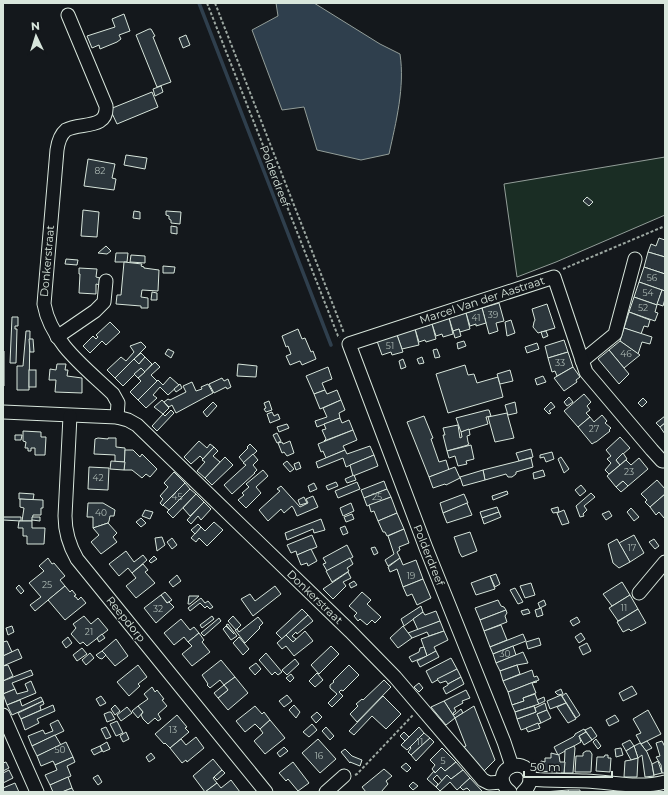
<svg xmlns="http://www.w3.org/2000/svg" width="668" height="795" font-family="Montserrat,sans-serif">
<style>
.green{fill:#1a2d24;stroke:#939e99}
.water{fill:#2f3f4d;stroke:#939e99}
.lines{fill:none;stroke-linecap:round;stroke-linejoin:round}
.stream{stroke:#2f3f4d;stroke-width:3.5}
.building{fill:#2c363c;stroke:#d8e6dc}
.minor-casing{stroke:#d8e6dc;stroke-width:15}
.path{stroke:#9da8a2;stroke-width:2;stroke-dasharray:3 2;stroke-linecap:butt}
.minor{stroke:#14181c;stroke-width:13}
.labels{text-anchor:middle;stroke-width:3;stroke-linejoin:round;paint-order:stroke}
.number-label{font-size:9px;fill:#adbab4}
.street-label{font-size:11px;fill:#d8e6dc;stroke:#14181c}
</style>
<rect width="100%" height="100%" fill="#14181c"/>
<!-- green -->
<polygon class="green" points="665,157 665,215 556,262 517,277 504,184"/>
<!-- water -->
<path class="water" d="M276,3H314L380,44L400,54C405,87 396,122 389,154L361,160L317,150L304,107L282,110L252,30L278,16Z"/>
<g class="lines">
<!-- stream -->
<polyline class="stream" points="199,3 331,345"/>
</g>
<!-- building -->
<g class="building">
<polygon points="124,14 130,31 119,35 121,39 117,42 100,49 99,45 92,48 87,36 115,27 112,19"/>
<polygon points="149,29 151,29 155,36 153,37 171,82 157,87 136,35"/>
<polygon points="186,35 190,45 183,48 179,38"/>
<polygon points="161,86 163,92 155,96 153,89"/>
<polygon points="152,92 158,107 117,124 110,109"/>
<polygon points="126,155 147,158 145,169 124,165"/>
<polygon points="88,159 115,164 112,178 116,179 114,190 84,186"/>
<polygon points="587,197 593,202 589,206 583,201"/>
<polygon points="83,210 99,212 97,237 81,236"/>
<polygon points="134,211 140,212 140,219 133,218"/>
<polygon points="166,211 181,212 180,224 171,223 171,220 169,219 169,216 166,215"/>
<polygon points="171,226 177,227 177,234 171,233"/>
<polygon points="659,238 665,240 665,238 665,257 648,252 651,244 656,246"/>
<polygon points="106,246 111,251 107,254 98,253"/>
<polygon points="648,252 665,257 665,274 644,267"/>
<polygon points="116,253 128,253 127,262 115,262"/>
<polygon points="131,255 145,256 145,263 130,262"/>
<polygon points="66,259 78,260 77,265 65,264"/>
<polygon points="124,262 142,264 141,266 144,267 144,268 159,270 158,291 142,290 141,297 148,298 148,308 141,308 141,306 116,304 117,295 121,295"/>
<polygon points="163,266 175,267 174,273 163,273"/>
<polygon points="644,267 665,274 665,291 639,282"/>
<polygon points="79,268 97,269 96,277 100,278 100,285 96,284 96,294 79,293 80,274 79,274"/>
<polygon points="639,282 662,290 657,305 634,297"/>
<polygon points="662,290 665,291 665,299 663,306 657,304"/>
<polygon points="152,292 157,293 157,300 151,300"/>
<polygon points="634,297 657,305 655,312 658,313 655,321 629,312"/>
<polygon points="499,303 504,321 496,323 498,331 489,334 482,308"/>
<polygon points="547,304 555,328 538,333 533,327 534,322 535,320 532,309"/>
<polygon points="482,308 486,323 476,326 476,324 470,326 466,313"/>
<polygon points="629,312 650,320 648,327 644,326 641,334 624,328"/>
<polygon points="466,313 470,329 460,332 459,329 453,331 449,318"/>
<polygon points="12,317 18,317 18,326 15,326 15,329 17,329 16,363 10,363"/>
<polygon points="449,318 453,334 443,337 442,334 436,336 432,324"/>
<polygon points="511,320 515,333 507,336 505,322"/>
<polygon points="110,322 120,332 106,345 102,341 90,353 83,346 93,336 96,339 98,337 96,335"/>
<polygon points="430,324 432,324 436,339 426,342 425,340 419,342 415,329 430,325"/>
<polygon points="624,328 652,337 650,344 642,342 638,354 620,341"/>
<polygon points="298,329 302,339 305,338 311,352 313,351 316,359 302,365 300,361 290,365 286,356 291,354 288,346 286,347 282,336"/>
<polygon points="415,329 419,345 402,349 397,335"/>
<polygon points="459,329 461,336 455,338 453,331"/>
<polygon points="26,331 30,331 29,390 17,390 17,366 23,366"/>
<polygon points="546,331 548,336 543,338 541,332"/>
<polygon points="397,335 403,352 392,355 391,352 382,355 377,341"/>
<polygon points="29,339 33,339 34,352 30,352"/>
<polygon points="564,340 568,352 548,358 545,346"/>
<polygon points="464,341 466,346 458,349 457,343"/>
<polygon points="620,341 640,355 624,368 609,350"/>
<polygon points="141,342 146,347 115,378 107,370 121,357 126,361 134,352 130,346"/>
<polygon points="537,343 539,349 527,353 525,347"/>
<polygon points="3,347 3,351 4,351 4,386 3,386"/>
<polygon points="168,349 174,352 171,358 165,354"/>
<polygon points="437,349 440,357 435,358 433,350"/>
<polygon points="609,350 629,374 619,384 598,359"/>
<polygon points="568,352 573,367 557,376 555,371 552,372 548,358"/>
<polygon points="141,353 145,357 139,364 134,359"/>
<polygon points="145,357 152,364 145,372 141,368 123,386 115,378 134,359 139,364"/>
<polygon points="422,357 424,363 419,364 417,359"/>
<polygon points="403,359 406,367 401,369 399,361"/>
<polygon points="155,362 160,367 151,375 157,381 138,400 130,392 141,381 138,378"/>
<polygon points="57,364 66,364 65,370 68,370 67,376 82,378 82,393 55,392 56,380 49,380 50,369 56,370"/>
<polygon points="238,364 257,366 256,377 237,376"/>
<polygon points="465,365 468,375 474,374 477,383 498,377 503,397 448,413 436,374"/>
<polygon points="328,367 332,379 322,383 325,390 314,394 306,376"/>
<polygon points="573,367 580,377 576,380 577,382 564,391 554,378"/>
<polygon points="141,368 145,372 138,378 134,374"/>
<rect x="29" y="370" width="7" height="17"/>
<polygon points="510,370 513,381 500,384 497,374"/>
<polygon points="543,376 546,382 537,385 535,379"/>
<polygon points="170,377 179,385 168,395 160,387 153,395 157,398 146,408 138,400 158,380 163,385"/>
<polygon points="222,378 224,381 228,379 231,387 227,389 226,387 214,393 209,384"/>
<polygon points="192,382 196,391 202,389 201,387 208,384 213,393 176,413 172,405 169,407 164,402 168,399 170,400 186,392 183,386"/>
<polygon points="180,384 182,388 176,392 174,389"/>
<polygon points="325,390 327,394 337,390 341,400 320,409 314,394"/>
<polygon points="584,394 591,402 587,406 590,410 586,413 590,417 578,427 564,411"/>
<polygon points="569,397 573,402 567,406 564,402"/>
<polygon points="643,398 647,402 642,407 638,403"/>
<polygon points="162,400 169,408 163,414 154,407"/>
<polygon points="341,400 345,410 339,413 340,418 317,427 315,421 327,417 323,408"/>
<polygon points="269,401 272,410 266,412 264,409 266,408 264,403"/>
<polygon points="213,402 217,406 207,417 203,412"/>
<polygon points="515,402 517,413 508,415 505,405"/>
<polygon points="551,402 555,407 549,411 551,413 549,414 544,409"/>
<polygon points="171,410 174,413 157,431 152,426 163,414 165,416"/>
<polygon points="487,410 489,410 491,416 486,417 488,424 461,432 456,418"/>
<polygon points="272,412 274,416 278,414 280,419 270,423 267,414"/>
<polygon points="507,413 514,438 495,442 488,417"/>
<polygon points="602,415 607,421 605,423 611,428 609,430 610,431 596,442 595,442 592,444 578,427 590,417 594,422"/>
<polygon points="424,416 433,438 431,439 439,462 446,460 449,470 429,477 407,422"/>
<polygon points="665,416 665,423 660,427 656,423"/>
<polygon points="340,418 342,423 349,420 353,430 324,441 326,439 322,430 326,429 324,424"/>
<polygon points="665,423 665,434 660,427"/>
<polygon points="287,424 289,428 279,432 277,427"/>
<polygon points="458,425 460,438 462,437 461,432 469,429 470,435 467,436 468,442 469,444 468,444 468,445 447,451 443,435 445,435 443,428"/>
<polygon points="353,430 357,440 343,446 345,450 326,458 323,451 321,452 318,444"/>
<polygon points="23,431 41,432 41,437 46,437 45,455 35,455 35,448 31,448 31,451 28,451 28,448 25,448 26,442 23,441"/>
<polygon points="277,433 281,441 277,443 273,435"/>
<polygon points="15,435 22,435 21,440 15,440"/>
<polygon points="620,437 630,448 616,460 620,465 609,474 605,470 611,463 607,459 611,456 606,450"/>
<polygon points="98,438 108,439 108,438 116,438 116,447 125,448 125,462 115,462 115,455 94,454 95,439"/>
<polygon points="199,441 207,448 210,444 214,447 203,459 200,456 191,464 184,457"/>
<polygon points="290,441 294,453 287,456 284,452 282,453 278,443 282,442 283,444"/>
<polygon points="250,444 257,451 244,463 239,457 248,448 247,447"/>
<polygon points="471,445 474,459 466,461 467,464 458,466 455,456 449,458 447,451"/>
<polygon points="370,446 374,455 346,467 343,458 318,468 316,462 345,450 347,454"/>
<polygon points="214,447 218,451 213,456 220,462 205,478 197,471 205,462 202,460"/>
<polygon points="531,449 533,457 519,461 516,453"/>
<polygon points="125,450 133,450 140,457 142,454 157,469 150,477 146,474 142,478 132,470 124,470"/>
<polygon points="552,452 554,459 546,462 544,457 540,458 540,455"/>
<polygon points="623,453 627,459 620,465 616,460"/>
<polygon points="253,454 258,460 253,465 257,470 254,473 255,473 232,494 224,485 246,465 243,463"/>
<polygon points="374,455 378,466 353,476 350,465"/>
<polygon points="225,457 233,465 212,485 205,478"/>
<polygon points="561,457 569,469 564,473 558,459"/>
<polygon points="531,458 533,467 516,472 516,474 512,477 508,477 506,474 485,480 483,470"/>
<polygon points="639,458 648,469 628,486 623,481 616,487 607,476 626,460 631,465"/>
<polygon points="111,461 125,462 124,470 110,469"/>
<polygon points="287,461 294,469 290,472 283,464"/>
<polygon points="299,462 301,468 296,470 294,464"/>
<polygon points="89,467 109,468 108,490 88,489"/>
<polygon points="455,467 460,478 446,485 445,484 433,488 429,477"/>
<polygon points="263,470 268,476 256,487 261,493 246,508 238,500 244,495 242,493 249,487 246,484"/>
<polygon points="483,470 485,480 463,486 460,477"/>
<polygon points="543,470 545,476 534,479 533,473"/>
<polygon points="174,472 185,483 163,506 160,503 163,499 160,496 168,487 164,483"/>
<polygon points="354,475 356,480 347,483 345,479"/>
<polygon points="657,480 665,489 665,494 650,507 645,502 647,500 641,494"/>
<polygon points="384,481 387,489 364,498 361,490"/>
<polygon points="623,481 628,486 621,492 616,487"/>
<polygon points="336,482 338,486 328,490 326,486"/>
<polygon points="357,482 360,489 338,498 335,491"/>
<polygon points="185,483 190,489 169,510 163,505"/>
<polygon points="314,483 317,489 310,492 308,486"/>
<polygon points="581,485 586,491 580,496 575,490"/>
<polygon points="281,486 300,507 308,503 306,499 313,496 318,507 297,516 294,509 292,506 284,513 281,509 268,521 259,510 280,491 277,489"/>
<polygon points="190,489 196,494 173,518 167,512"/>
<polygon points="387,489 391,497 367,506 364,498"/>
<polygon points="507,491 508,494 493,500 492,496"/>
<polygon points="19,493 34,494 33,500 19,499"/>
<polygon points="591,493 595,497 584,506 587,510 583,514 584,516 580,517 576,506"/>
<polygon points="196,494 204,502 190,516 183,508"/>
<polygon points="464,494 468,503 443,513 440,503"/>
<polygon points="665,494 665,518 664,518 659,512 656,515 650,507"/>
<polygon points="304,497 307,503 300,505 298,500"/>
<polygon points="391,497 397,513 378,521 374,511 371,512 369,505"/>
<polygon points="20,499 43,500 43,508 41,508 41,515 33,515 32,521 22,521 24,508 20,507"/>
<polygon points="204,502 211,509 201,520 198,516 191,524 187,520"/>
<polygon points="88,503 103,503 115,510 114,516 110,516 109,521 108,523 93,528 93,517 87,517"/>
<polygon points="351,503 354,511 343,516 340,508"/>
<polygon points="467,503 472,515 447,523 443,513"/>
<polygon points="497,507 499,512 482,518 480,512"/>
<polygon points="558,507 559,512 553,513 551,509"/>
<polygon points="631,508 639,517 634,521 627,512"/>
<polygon points="145,510 153,512 150,519 142,516"/>
<polygon points="564,510 569,523 562,525 557,513"/>
<polygon points="609,511 612,516 606,520 602,514"/>
<polygon points="499,512 501,517 484,524 482,518"/>
<polygon points="397,513 404,529 387,536 385,532 383,532 378,521"/>
<polygon points="352,514 354,519 346,522 344,517"/>
<polygon points="3,517 21,517 21,521 3,520"/>
<polygon points="32,517 40,517 40,521 32,520"/>
<polygon points="141,518 146,523 141,527 136,522"/>
<polygon points="321,519 325,530 314,533 313,529 287,540 285,533"/>
<polygon points="19,521 32,521 32,528 45,528 44,544 27,544 27,536 23,536 23,528 18,528"/>
<polygon points="214,522 223,530 207,546 199,538 196,542 191,538 201,527 205,531"/>
<polygon points="108,523 117,533 113,537 117,542 101,554 91,542 99,535 93,528"/>
<polygon points="198,524 201,527 195,534 191,530"/>
<polygon points="345,526 348,533 343,535 340,528"/>
<polygon points="404,529 409,543 399,547 400,550 397,552 400,558 388,566 385,560 394,554 388,536"/>
<polygon points="470,532 477,551 462,557 459,552 459,551 454,537"/>
<polygon points="312,535 317,547 297,555 296,551 291,553 287,545"/>
<polygon points="634,535 644,553 630,562 619,543"/>
<polygon points="162,537 165,545 157,551 155,538"/>
<polygon points="172,538 177,545 172,549 167,542"/>
<polygon points="617,539 630,562 619,568 613,563 608,544"/>
<polygon points="654,539 659,546 655,549 649,542"/>
<polygon points="347,545 353,557 327,571 323,564 326,563 323,558"/>
<polygon points="375,547 378,553 374,555 371,548"/>
<polygon points="311,549 317,561 308,566 307,563 301,565 297,555"/>
<polygon points="126,551 134,562 143,555 147,560 132,573 128,568 119,576 109,564"/>
<polygon points="154,556 157,559 151,563 149,561"/>
<polygon points="48,558 52,564 54,563 65,576 60,580 65,586 35,611 30,605 41,597 29,583 44,571 39,566"/>
<polygon points="350,558 353,564 347,568 349,571 332,582 326,571"/>
<polygon points="400,558 403,565 416,560 423,579 403,587 397,569 390,572 388,567"/>
<polygon points="143,564 148,570 145,572 155,583 136,598 126,586 136,578 132,573"/>
<polygon points="348,572 351,578 343,582 346,586 333,599 323,589"/>
<polygon points="496,574 500,584 495,587 490,576"/>
<polygon points="177,575 181,581 173,587 169,582"/>
<polygon points="490,576 495,589 476,595 471,583"/>
<polygon points="423,579 431,598 417,605 412,594 407,596 403,587"/>
<polygon points="354,581 357,585 351,588 349,584"/>
<polygon points="622,582 630,595 612,606 603,594"/>
<polygon points="531,583 535,595 525,598 520,586"/>
<polygon points="19,585 24,591 21,594 16,588"/>
<polygon points="65,586 70,592 72,590 76,595 74,596 75,597 76,597 78,600 81,597 86,603 65,620 48,600"/>
<polygon points="275,586 281,594 253,616 241,599 250,594 255,601"/>
<polygon points="515,588 523,602 518,604 510,590"/>
<polygon points="165,592 172,600 167,603 161,595"/>
<polygon points="362,592 371,600 367,604 381,617 375,623 372,620 367,625 360,619 358,621 354,616 357,613 349,606"/>
<polygon points="161,595 167,603 169,602 174,607 156,623 144,608"/>
<polygon points="630,595 638,609 618,621 609,608"/>
<polygon points="189,596 199,596 190,604 188,604"/>
<polygon points="201,598 205,603 208,601 213,607 210,609 207,606 205,608 200,603 190,611 188,608"/>
<polygon points="498,600 501,606 504,607 506,610 480,620 475,608"/>
<polygon points="544,600 546,605 540,608 538,603"/>
<polygon points="421,606 423,612 404,626 401,619"/>
<polygon points="541,608 543,615 537,617 535,610"/>
<polygon points="302,609 308,615 282,639 276,633"/>
<polygon points="528,609 530,613 523,615 521,611"/>
<polygon points="638,609 646,623 631,631 629,629 623,632 617,622"/>
<polygon points="506,610 507,613 505,616 507,622 484,631 480,620"/>
<polygon points="436,611 440,621 418,630 413,619 423,612 425,615"/>
<polygon points="308,615 313,621 297,634 296,632 292,636 296,639 293,642 286,635"/>
<polygon points="84,616 91,624 98,618 108,630 87,646 83,642 80,644 71,634 76,628 73,624"/>
<polygon points="212,616 214,619 202,628 200,625"/>
<polygon points="233,616 241,625 236,630 228,621"/>
<polygon points="258,617 263,623 259,627 260,628 245,643 235,630 237,629 239,632"/>
<polygon points="577,617 580,622 573,626 570,621"/>
<polygon points="219,618 221,621 204,636 201,633"/>
<polygon points="181,619 190,630 194,627 199,633 188,642 184,637 174,645 164,633"/>
<polygon points="440,621 444,631 429,636 427,632 412,638 408,633"/>
<polygon points="228,624 237,636 231,640 223,629 226,626 234,634 226,625"/>
<polygon points="501,625 507,640 490,647 484,631"/>
<polygon points="12,626 14,632 8,635 6,628"/>
<polygon points="403,626 412,638 398,648 390,638"/>
<polygon points="305,631 313,641 294,656 286,646 282,649 277,643 286,635 293,642"/>
<polygon points="444,631 448,640 434,647 436,651 427,656 421,639"/>
<polygon points="199,633 204,640 202,642 210,652 192,666 182,654 192,646 188,642"/>
<polygon points="581,633 585,639 579,643 575,637"/>
<polygon points="102,634 105,638 99,642 97,638"/>
<polygon points="523,634 526,641 493,654 490,647"/>
<polygon points="68,637 72,643 66,648 62,642"/>
<polygon points="239,637 249,649 243,655 233,643"/>
<polygon points="539,638 541,645 528,649 526,642"/>
<polygon points="116,639 128,656 115,666 102,651"/>
<polygon points="7,641 12,652 3,656 3,642"/>
<polygon points="587,643 591,651 583,655 579,647"/>
<polygon points="331,646 339,654 319,674 311,665"/>
<polygon points="513,646 516,655 496,663 493,654"/>
<polygon points="424,647 427,656 412,662 409,657 419,652 420,648"/>
<polygon points="82,648 87,654 77,661 73,655"/>
<polygon points="18,649 22,658 3,666 3,656"/>
<polygon points="102,651 106,655 102,659 99,658 96,655"/>
<polygon points="436,651 439,657 420,667 417,661"/>
<polygon points="523,652 528,663 517,665 500,671 496,663"/>
<polygon points="90,653 94,658 86,665 82,660"/>
<polygon points="266,653 282,672 278,675 275,672 272,675 259,660"/>
<polygon points="451,658 457,669 432,683 426,671"/>
<polygon points="295,659 299,664 287,675 282,670"/>
<polygon points="221,660 235,677 224,685 220,680 210,688 207,685 208,684 202,675"/>
<polygon points="256,663 261,669 255,675 249,668"/>
<polygon points="8,665 13,676 3,681 3,666"/>
<polygon points="138,665 147,677 138,684 140,686 129,696 117,682"/>
<polygon points="349,665 359,675 343,691 341,690 339,692 343,696 332,707 328,703 337,694 330,688 330,685 334,682 333,681"/>
<polygon points="517,665 520,674 503,681 500,671"/>
<polygon points="457,669 461,677 448,684 446,681 440,683 437,679"/>
<polygon points="31,670 33,675 12,683 15,689 3,694 3,681"/>
<polygon points="532,670 534,677 537,676 539,680 508,692 503,681"/>
<polygon points="317,673 323,680 315,687 309,681"/>
<polygon points="291,674 294,678 290,682 286,678"/>
<polygon points="235,677 248,693 228,710 218,698 228,690 224,685"/>
<polygon points="461,677 464,684 446,694 443,688 448,685 448,684"/>
<polygon points="384,680 391,687 357,722 350,714 358,706 356,704 362,699 363,700"/>
<polygon points="31,681 36,693 7,705 3,694 15,689 17,694 28,691 25,684"/>
<polygon points="536,681 537,682 532,683 536,693 523,698 524,701 512,705 508,692"/>
<polygon points="419,683 423,688 419,692 414,687"/>
<polygon points="224,685 228,690 218,698 214,693"/>
<polygon points="632,686 637,694 623,701 619,693"/>
<polygon points="152,687 155,692 157,690 164,699 162,700 167,706 158,714 161,719 158,721 155,718 148,724 143,719 141,715 143,712 138,706 148,699 144,694"/>
<polygon points="561,689 563,694 558,695 555,692"/>
<polygon points="466,690 470,698 462,701 463,703 454,708 456,711 453,713 454,715 461,709 463,713 455,718 444,701"/>
<polygon points="566,693 580,715 576,718 562,696"/>
<polygon points="535,694 539,704 515,712 512,705 524,701 523,698"/>
<polygon points="287,695 292,701 284,707 279,701"/>
<polygon points="561,695 566,703 550,709 547,701"/>
<polygon points="101,696 106,703 100,706 96,699"/>
<polygon points="383,696 401,714 386,729 372,716 354,735 349,731"/>
<polygon points="41,697 43,701 12,715 7,705 20,700 22,706"/>
<polygon points="544,697 545,701 539,704 537,700"/>
<polygon points="43,701 44,704 40,706 41,710 21,719 18,713"/>
<polygon points="444,701 455,718 446,725 431,707"/>
<polygon points="545,703 547,710 537,714 541,723 521,730 517,719 536,712 535,708"/>
<polygon points="566,703 576,719 568,723 557,707"/>
<polygon points="53,705 55,711 37,719 39,723 25,730 21,719"/>
<polygon points="115,705 120,711 115,715 111,709"/>
<polygon points="294,705 300,712 296,718 289,710"/>
<polygon points="138,706 143,712 138,718 132,711"/>
<polygon points="255,706 262,714 264,712 270,720 260,729 255,724 245,732 236,721"/>
<polygon points="474,706 495,760 484,771 464,747 466,746 455,718"/>
<polygon points="534,706 536,712 517,719 515,712"/>
<polygon points="127,707 132,713 121,721 117,715"/>
<polygon points="547,710 551,718 541,723 537,714"/>
<polygon points="648,710 661,734 641,744 636,735 641,733 633,719"/>
<polygon points="109,712 111,712 115,719 107,722 104,714"/>
<polygon points="317,712 322,717 316,723 311,717"/>
<polygon points="177,715 187,727 185,728 189,732 170,748 165,743 164,744 155,734"/>
<polygon points="615,715 619,721 609,726 606,720"/>
<polygon points="58,720 64,731 32,746 28,736 43,730 45,734 53,731 50,724"/>
<polygon points="270,720 285,738 265,754 254,741 263,733 260,729"/>
<polygon points="117,721 123,733 116,736 110,724"/>
<polygon points="538,723 540,728 528,732 526,728"/>
<polygon points="312,724 317,730 309,737 303,732"/>
<polygon points="106,727 111,737 106,739 101,729"/>
<polygon points="326,727 334,736 330,740 322,731"/>
<polygon points="419,727 424,733 407,750 401,745"/>
<polygon points="591,727 597,736 592,740 585,730"/>
<polygon points="584,729 586,732 579,736 581,742 558,755 554,747 573,737 575,735 575,734"/>
<polygon points="126,732 129,739 123,742 120,736"/>
<polygon points="404,732 409,737 405,741 400,736"/>
<polygon points="586,732 592,740 584,745 579,736"/>
<polygon points="424,733 430,738 411,755 408,752 411,748 410,747"/>
<polygon points="55,735 61,745 37,756 32,746"/>
<polygon points="196,737 204,748 187,762 186,760 182,763 170,748 181,739 186,745"/>
<polygon points="430,738 434,742 416,761 411,755"/>
<polygon points="318,739 336,759 320,773 302,753"/>
<polygon points="596,739 601,746 598,749 593,742"/>
<polygon points="630,740 634,746 626,751 622,744"/>
<polygon points="647,741 652,748 646,751 641,744"/>
<polygon points="662,741 665,747 665,773 662,773 661,765 656,757 660,756 656,743"/>
<polygon points="66,742 73,757 55,765 53,761 41,766 37,756"/>
<polygon points="107,742 110,749 103,752 100,746"/>
<polygon points="640,743 647,752 652,764 654,776 645,777 642,755 638,758 634,746"/>
<polygon points="100,746 102,751 94,755 91,750"/>
<polygon points="574,746 575,748 573,773 564,773 565,750"/>
<polygon points="634,746 638,758 631,760 626,751"/>
<polygon points="284,747 288,751 280,757 277,753"/>
<polygon points="442,748 456,762 445,771 441,767 435,773 432,769 435,765 430,760"/>
<polygon points="621,748 623,755 616,757 615,749"/>
<polygon points="345,749 352,756 362,760 360,766 350,762 350,763 341,752"/>
<polygon points="586,751 590,751 592,754 591,772 575,772 576,756 583,756 583,753"/>
<polygon points="151,753 155,758 149,762 146,757"/>
<polygon points="551,753 559,755 560,762 565,762 564,773 540,771 541,761 545,762 545,758 551,758"/>
<polygon points="605,755 608,755 608,758 611,758 610,772 596,771 597,757 604,757"/>
<polygon points="73,757 75,762 67,766 71,776 50,785 45,775 57,770 55,765"/>
<polygon points="638,758 637,777 624,777 625,761 631,760"/>
<polygon points="213,759 222,770 213,778 217,783 205,792 193,776"/>
<polygon points="658,761 662,773 654,775 652,764"/>
<polygon points="6,762 9,768 3,771 3,763"/>
<polygon points="293,762 309,783 298,791 288,779 286,781 279,773"/>
<polygon points="456,762 463,770 451,779 447,775 442,781 437,775 433,779 438,784 436,787 427,779 434,771 435,773 441,767 445,771"/>
<polygon points="406,763 411,768 407,772 401,767"/>
<polygon points="384,769 392,776 386,781 388,784 381,792 366,792 362,787"/>
<polygon points="9,770 13,778 3,783 3,773"/>
<polygon points="222,770 225,773 217,780 214,777"/>
<polygon points="463,770 470,778 457,790 450,782 440,791 436,787 447,775 451,779"/>
<polygon points="98,775 102,782 98,785 93,778"/>
<polygon points="68,777 72,788 62,792 53,792 50,785"/>
<polygon points="470,778 482,791 482,792 471,792 467,788 463,790 460,787"/>
<polygon points="231,780 240,792 205,792 217,783 221,788"/>
<polygon points="413,782 418,786 413,790 409,786"/>
<polygon points="15,783 19,792 3,792 3,788"/>
<polygon points="72,788 74,792 62,792"/>
<polygon points="568,790 580,790 580,792 569,792"/>
<polygon points="568,790 569,792 544,792"/>
</g>
<g class="lines">
<!-- minor casing -->
<g class="minor-casing">
<g id="minor">
<path d="M68,15L106,106C108,130 80,122 66,130C60,135 58,143 57,150L44,304C51,343 86,368 113,394L118,403L117,417"/>
<polyline points="57,337 95,311 104,302 106,281"/>
<polyline points="582,361 615,334 635,259"/>
<polyline points="3,412 117,417 128,420 137,425 350,631 395,677 483,780 489,783 502,782"/>
<path d="M70,416L65,516C65,532 69,545 77,559L266,792"/>
<polyline points="639,593 665,562"/>
<polyline points="3,715 37,792"/>
<polyline points="512,766 504,742 426,548 349,344 554,277 586,372 652,450 662,461 665,461"/>
<path d="M530,779C549,781 567,780 586,781C612,782 639,789 665,782"/>
<polyline points="326,792 344,776"/>
<path d="M510,792C486,771 525,753 530,776C531,783 528,788 523,792"/>
</g>
</g>
<!-- path -->
<g class="path">
<polyline points="207,3 338,336 340,337"/>
<polyline points="215,3 344,333"/>
<polyline points="563,269 665,226"/>
<polyline points="355,775 357,774 413,715"/>
</g>
<!-- minor -->
<use href="#minor" class="minor"/>
</g>
<g class="labels">
<!-- number labels -->
<g class="number-label">
<text x="100" y="174">82</text>
<text x="652" y="281">56</text>
<text x="648" y="296">54</text>
<text x="643" y="311">52</text>
<text x="493" y="318">39</text>
<text x="476" y="321">41</text>
<text x="390" y="349">51</text>
<text x="626" y="357">46</text>
<text x="560" y="366">33</text>
<text x="594" y="432">27</text>
<text x="629" y="475">23</text>
<text x="98" y="481">42</text>
<text x="177" y="500">45</text>
<text x="377" y="500">25</text>
<text x="101" y="516">40</text>
<text x="632" y="551">17</text>
<text x="411" y="579">19</text>
<text x="47" y="588">25</text>
<text x="624" y="611">11</text>
<text x="158" y="612">32</text>
<text x="89" y="635">21</text>
<text x="505" y="657">30</text>
<text x="173" y="733">13</text>
<text x="420" y="745">11</text>
<text x="60" y="753">50</text>
<text x="319" y="759">16</text>
<text x="443" y="764">5</text>
</g>
<!-- street labels -->
<g class="street-label">
<text transform="translate(275 176) rotate(69)" y="4">Polderdreef</text>
<text transform="translate(47 261) rotate(-85)" y="4">Donkerstraat</text>
<text transform="translate(482 300) rotate(-18)" y="4">Marcel Van der Aastraat</text>
<text transform="translate(429 555) rotate(68)" y="4">Polderdreef</text>
<text transform="translate(315 597) rotate(44)" y="4">Donkerstraat</text>
<text transform="translate(126 619) rotate(51)" y="4">Reepdorp</text>
</g>
</g>
<!-- border -->
<rect width="668" height="795" fill="none" stroke="#d8e6dc" stroke-width="8"/>
<!-- north arrow -->
<g transform="translate(36 36) rotate(356)" stroke="#14181c" stroke-width="3" paint-order="stroke">
<path d="M0-3L7 15L0 10L-7 15Z" fill="#d8e6dc"/>
<text y="-6" font-size="11" font-weight="bold" text-anchor="middle" fill="#d8e6dc">N</text>
</g>
<!-- scale -->
<path d="M524 771v6h88v-6" fill="none" stroke="#d8e6dc" stroke-width="2"/>
<text x="530" y="771" font-size="12" fill="#d8e6dc" stroke="#14181c" stroke-width="3" paint-order="stroke">50 m</text>
</svg>
